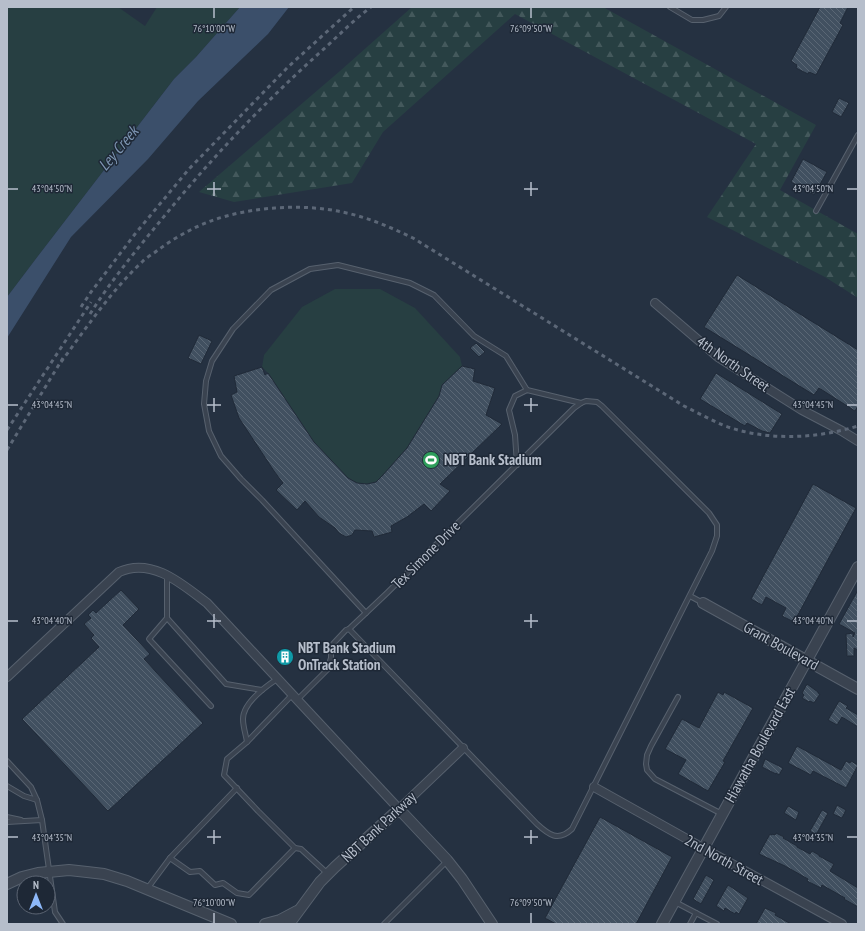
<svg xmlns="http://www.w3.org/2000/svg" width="865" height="931" font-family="'PT Sans Narrow',sans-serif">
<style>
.grass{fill:#273f42}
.forest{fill:url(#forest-firs)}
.water{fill:#3b4f6a}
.building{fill:url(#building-back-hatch);stroke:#202a38}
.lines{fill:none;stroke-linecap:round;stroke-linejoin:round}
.service-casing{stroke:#57616e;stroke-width:6}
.minor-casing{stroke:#57616e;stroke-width:10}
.tertiary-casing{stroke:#57616e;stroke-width:12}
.service{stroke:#3a4350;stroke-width:4}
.minor{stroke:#3a4350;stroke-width:8}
.tertiary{stroke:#3a4350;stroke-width:10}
.rail{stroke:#5c6777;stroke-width:3;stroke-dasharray:4 4;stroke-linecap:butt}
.ticks{fill:none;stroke:#b6becb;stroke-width:1.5}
.labels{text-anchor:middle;stroke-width:3;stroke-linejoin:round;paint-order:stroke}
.street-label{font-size:15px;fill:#b6becb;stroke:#1e2836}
.poi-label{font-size:15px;font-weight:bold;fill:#b6becb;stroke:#1e2836;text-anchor:start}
.water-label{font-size:16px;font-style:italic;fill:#7d95b2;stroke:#1e2836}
.ticks-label{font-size:10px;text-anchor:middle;fill:#b6becb;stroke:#1e2836;stroke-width:3;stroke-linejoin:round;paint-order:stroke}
</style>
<defs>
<pattern id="forest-firs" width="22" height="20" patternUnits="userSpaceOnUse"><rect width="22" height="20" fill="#273f42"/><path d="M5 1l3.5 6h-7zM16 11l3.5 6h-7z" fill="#44595c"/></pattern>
<pattern id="building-back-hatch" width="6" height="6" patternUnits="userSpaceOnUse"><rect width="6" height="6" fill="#415060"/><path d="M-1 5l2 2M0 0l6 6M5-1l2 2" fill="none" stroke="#5a6775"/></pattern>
</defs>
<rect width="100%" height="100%" fill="#253141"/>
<!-- grass -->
<g class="grass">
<polygon points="7,7 118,7 145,26 157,7 240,7 196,57 174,79 38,256 7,297"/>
<polygon points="335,289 380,289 415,308 460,357 462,366 442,385 439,396 407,448 382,476 376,482 367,484 357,483 348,478 314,442 268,373 262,367 264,355 302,307"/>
</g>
<!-- forest -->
<polygon class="forest" points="412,7 603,7 816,125 780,190 858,234 858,298 825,277 707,217 756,144 515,14 383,132 352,183 234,202 199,192 340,71"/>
<!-- water -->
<polygon class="water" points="240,7 289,7 268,34 198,101 148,159 71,237 7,338 7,297 38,256 174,79 196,57"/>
<!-- building -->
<g class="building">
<polygon points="820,7 848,7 840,23 843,25 816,75 809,72 808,74 796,68 797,65 791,61"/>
<polygon points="839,98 849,103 841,117 832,112"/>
<polygon points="803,159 827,172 814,195 791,182"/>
<polygon points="737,275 858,350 858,406 855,411 819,388 814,395 704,327"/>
<polygon points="199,335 212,341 201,364 188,358"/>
<polygon points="476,343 485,352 479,357 470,348"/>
<polygon points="462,366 475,369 473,381 495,388 486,415 502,424 440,484 450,491 431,511 424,504 407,517 391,526 392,532 374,537 372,531 355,530 352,535 346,537 339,533 335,528 319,517 305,501 297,510 276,490 283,483 274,471 239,418 231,395 237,392 234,376 262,367 265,375 268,373 314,442 348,478 357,483 367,484 376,482 382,476 407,448 439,396 442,385"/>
<polygon points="716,373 782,414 770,433 762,431 747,423 745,426 700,399"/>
<polygon points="813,484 856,508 794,622 782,616 786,608 766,597 762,605 751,599"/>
<polygon points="121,590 139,609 123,625 150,654 144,659 203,723 108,811 22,719 99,647 91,638 94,635 84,624 91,618 88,615 93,610 96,613"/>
<polygon points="858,590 858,650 854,648 854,656 847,656 846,634 853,633 853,637 855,633 839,624"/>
<polygon points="807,684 818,692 818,693 820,694 814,703 810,701 809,702 802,698 804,695 802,693"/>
<polygon points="718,692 723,695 724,692 753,708 723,761 725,762 708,791 678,774 686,760 665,749 682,719 699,728"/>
<polygon points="839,701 848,706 846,708 858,715 858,727 842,717 837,725 828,720"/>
<polygon points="797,746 841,770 846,761 850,763 851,761 858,765 846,788 813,771 811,775 788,763"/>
<polygon points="765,759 783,768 779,775 776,773 776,774 762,767"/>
<polygon points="837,805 846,810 842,818 833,814"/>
<polygon points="788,806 799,812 796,820 784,813"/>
<polygon points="822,810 828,813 816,835 810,831"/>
<polygon points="600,817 672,857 636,924 556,924 545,918"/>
<polygon points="776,833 784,837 783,838 797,846 797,847 810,854 812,851 819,855 819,856 834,864 830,871 858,888 858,907 844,899 845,898 822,885 821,888 807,881 808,879 785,866 759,854 770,834 772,835 772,834 775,835"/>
<polygon points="706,875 714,880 701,904 693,899"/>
<polygon points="728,885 748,898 739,914 736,912 735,914 725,908 724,911 716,906"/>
<polygon points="765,908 776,913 775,915 791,924 756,924"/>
</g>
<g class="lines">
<!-- service casing -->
<g class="service-casing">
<g id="service">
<polyline points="670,7 692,20 703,20 719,16 726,7"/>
<polyline points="816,211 858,135"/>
<path d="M586,401L597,402L602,406L709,513L717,525V536L712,551L572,829C558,842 549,835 537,824L349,629L387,593L574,408L581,403Z"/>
<polyline points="517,465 515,435 509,410 515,396 527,390 581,403"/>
<polyline points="167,576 167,618 226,684 262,690"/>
<polyline points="690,596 703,603"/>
<polyline points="366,613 262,500 241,479 221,456 209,431 204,404 206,381 212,361 233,329 271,290 310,269 338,265 410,283 434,295 474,336 506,356 527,390"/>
<polyline points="167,618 149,639 211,706"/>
<polyline points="292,695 247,742 227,759 224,775 258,811 295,848"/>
<polyline points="678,697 651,746 647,755 646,764 647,770 655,779 722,814"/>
<polyline points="297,700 327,670 331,658 331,646 346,630 349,629"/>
<path d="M247,742C246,735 243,727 243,719C243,703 265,687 277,679"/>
<polyline points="7,761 31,787 37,800 42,820"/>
<polyline points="7,786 24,796 37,800"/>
<polyline points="7,817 21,820"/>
<polyline points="7,822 42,820 55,912 63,924"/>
<polyline points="170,858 190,872 200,871 215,885 223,883 237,893 249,895 295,848 301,849 328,874"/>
<polyline points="147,889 170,858 237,788"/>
<polyline points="675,902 717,924"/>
<polyline points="384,924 447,861"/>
<polyline points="690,924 696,913"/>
</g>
</g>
<!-- minor casing -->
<g class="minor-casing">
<g id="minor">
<polyline points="655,303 718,357 802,410 842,431 858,441"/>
<path d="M7,677L119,572C152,557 182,584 207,603L399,809L463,748"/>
<polyline points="594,787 703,848 842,924"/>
</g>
</g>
<!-- tertiary casing -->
<g class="tertiary-casing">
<g id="tertiary">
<polyline points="703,603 858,689"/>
<polyline points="7,884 22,877 38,873 69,870 87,872 104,874 127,881 231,924"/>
<polyline points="265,924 280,920 297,911"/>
<polyline points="289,924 320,882 335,867 399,809 447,860 462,879 492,924"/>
<polyline points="662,924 858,567"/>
</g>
</g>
<!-- service -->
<use href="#service" class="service"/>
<!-- minor -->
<use href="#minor" class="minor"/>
<!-- tertiary -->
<use href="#tertiary" class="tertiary"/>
<!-- rail -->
<g class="rail">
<polyline points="81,307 91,292 135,234 189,169 288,67 354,7"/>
<path d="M90,314C114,276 143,242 171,208C218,151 270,97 326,47C341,33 355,19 371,7"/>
<path d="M61,362C87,327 111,291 143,261C147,257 153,254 158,250C173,239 190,229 208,222C247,207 301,203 342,212C367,217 390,227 413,238L684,406C698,413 711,420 725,426C768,441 815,439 858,426"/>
<polyline points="7,430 91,302"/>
<polyline points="7,450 63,358"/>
</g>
</g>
<!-- ticks -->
<path class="ticks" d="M214,8V18M531,8V18M214,182V196M531,182V196M8,189H18M207,189H221M524,189H538M847,189H857M214,398V412M531,398V412M8,405H18M207,405H221M524,405H538M847,405H857M214,614V628M531,614V628M8,621H18M207,621H221M524,621H538M847,621H857M214,830V844M531,830V844M8,837H18M207,837H221M524,837H538M847,837H857M214,913V923M531,913V923"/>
<!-- icons -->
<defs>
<g id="stadium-disc" transform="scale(0.9)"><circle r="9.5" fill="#2e9e5b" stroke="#1e2836"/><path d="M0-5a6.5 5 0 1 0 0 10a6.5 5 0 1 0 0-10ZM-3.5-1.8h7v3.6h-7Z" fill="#fff"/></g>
<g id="building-disc" transform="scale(0.9)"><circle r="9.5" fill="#0f9aa8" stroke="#1e2836"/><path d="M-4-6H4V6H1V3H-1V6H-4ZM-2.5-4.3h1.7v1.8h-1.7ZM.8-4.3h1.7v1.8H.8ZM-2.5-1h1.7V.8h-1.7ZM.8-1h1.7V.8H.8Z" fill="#fff"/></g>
</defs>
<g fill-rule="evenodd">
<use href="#stadium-disc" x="431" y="460"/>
<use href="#building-disc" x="285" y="657"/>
</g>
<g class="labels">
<!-- street labels -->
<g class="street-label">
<text transform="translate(733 364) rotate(35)" y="5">4th North Street</text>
<text transform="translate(426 555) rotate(-45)" y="5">Tex Simone Drive</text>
<text transform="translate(781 646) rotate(29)" y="5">Grant Boulevard</text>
<text transform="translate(760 745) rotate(-61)" y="5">Hiawatha Boulevard East</text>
<text transform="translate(379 827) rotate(-43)" y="5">NBT Bank Parkway</text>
<text transform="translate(724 860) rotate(29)" y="5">2nd North Street</text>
</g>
<!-- poi labels -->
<g class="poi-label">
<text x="444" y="465">NBT Bank Stadium</text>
<text x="298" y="653">NBT Bank Stadium<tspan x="298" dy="17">OnTrack Station</tspan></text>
</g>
<!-- water labels -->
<g class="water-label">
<text transform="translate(118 148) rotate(-50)" y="6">Ley Creek</text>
</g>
</g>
<g class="ticks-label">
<text x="214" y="32">76°10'00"W</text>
<text x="531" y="32">76°09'50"W</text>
<text x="52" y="192">43°04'50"N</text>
<text x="813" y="192">43°04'50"N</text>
<text x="52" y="408">43°04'45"N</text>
<text x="813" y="408">43°04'45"N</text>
<text x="52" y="624">43°04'40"N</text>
<text x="813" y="624">43°04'40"N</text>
<text x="52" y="841">43°04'35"N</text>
<text x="813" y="841">43°04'35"N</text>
<text x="214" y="906">76°10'00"W</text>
<text x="531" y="906">76°09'50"W</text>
</g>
<!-- border -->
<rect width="865" height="931" fill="none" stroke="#b6becb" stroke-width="16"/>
<!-- north arrow -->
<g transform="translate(36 895)"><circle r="19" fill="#1e2836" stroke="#5b6472"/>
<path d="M0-3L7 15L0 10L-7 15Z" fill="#8db8f9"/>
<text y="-6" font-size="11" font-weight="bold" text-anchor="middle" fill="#b6becb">N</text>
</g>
</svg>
